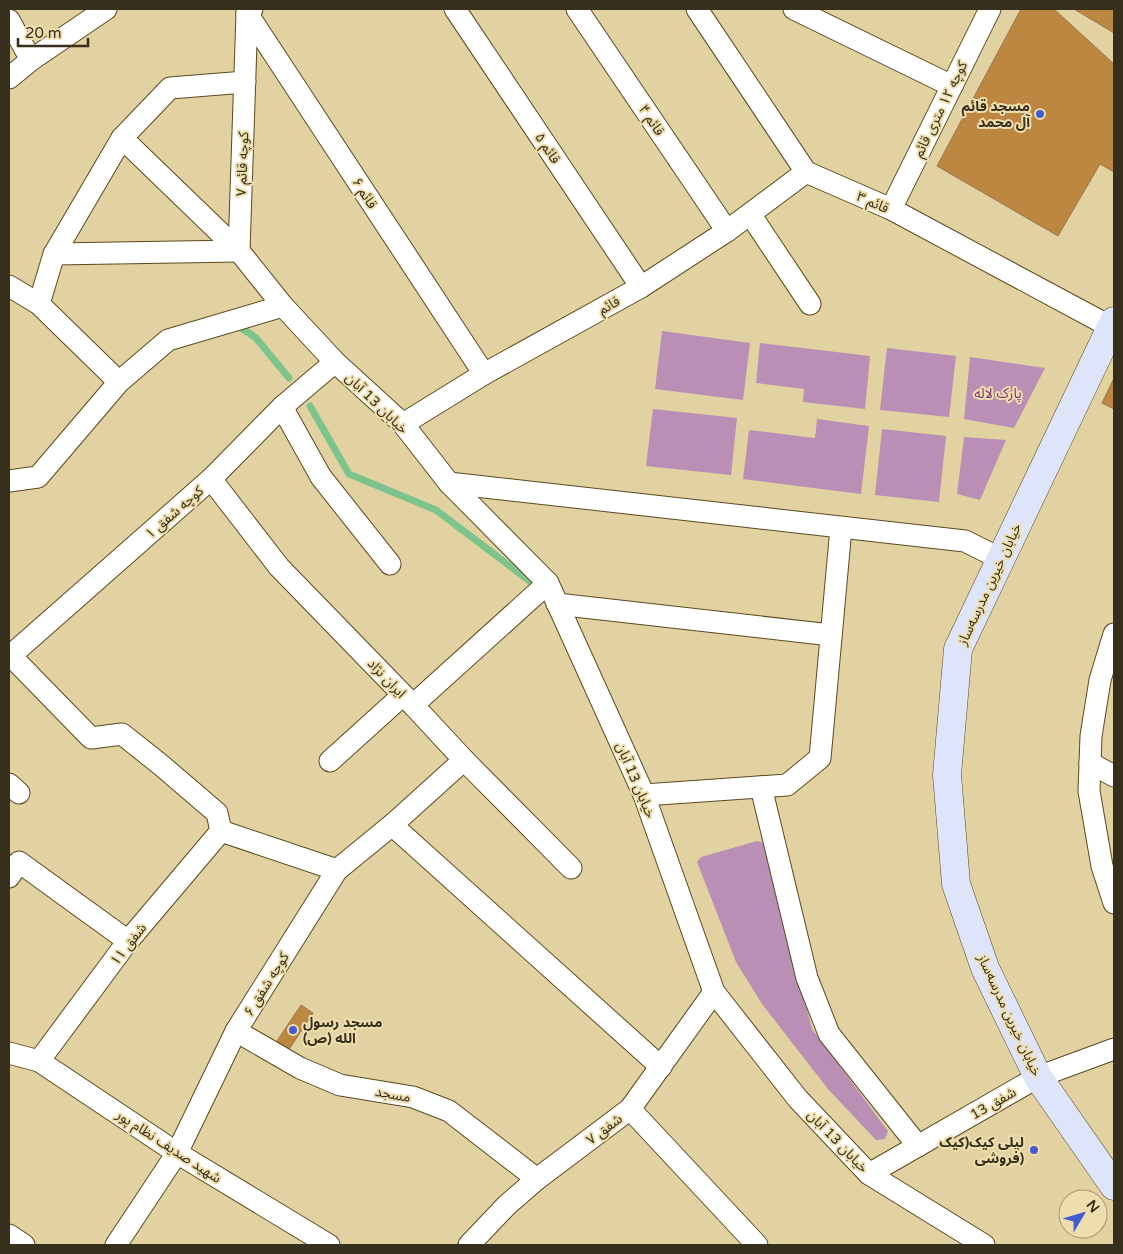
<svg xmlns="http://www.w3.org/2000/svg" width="1123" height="1254" font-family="'Varela Round','Noto Sans Arabic',sans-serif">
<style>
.green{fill:#ba8fb5}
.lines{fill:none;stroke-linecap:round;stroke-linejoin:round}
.stream{stroke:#7cc48c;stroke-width:7}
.building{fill:#bd8742;stroke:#977752}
.minor-casing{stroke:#5a4a1d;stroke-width:23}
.secondary-casing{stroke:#5a4a1d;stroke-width:29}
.minor{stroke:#fff;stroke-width:21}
.secondary{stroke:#dee5fa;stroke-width:28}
.poi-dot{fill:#455cd0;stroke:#efdead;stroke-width:2}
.labels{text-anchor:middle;stroke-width:4;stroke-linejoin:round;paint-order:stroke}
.poi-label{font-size:14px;font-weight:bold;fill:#362f1c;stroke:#efdead;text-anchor:end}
.street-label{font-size:14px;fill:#362f1c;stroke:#efdead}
.park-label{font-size:14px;fill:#7d3178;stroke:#efdead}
</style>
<rect width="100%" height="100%" fill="#e2d1a1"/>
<!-- green -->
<g class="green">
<polygon points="662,331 750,343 743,400 655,389"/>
<polygon points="760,343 870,356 865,409 803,402 804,389 756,383"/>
<polygon points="887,348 956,356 949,417 880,410"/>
<polygon points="970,357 1045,368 1014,428 964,419"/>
<polygon points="653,409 737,418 731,475 646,466"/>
<polygon points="817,419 869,426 861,494 743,479 749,430 815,438"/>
<polygon points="882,429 946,436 939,502 875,495"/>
<polygon points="964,437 1006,440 980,500 957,494"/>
<polygon points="757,841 762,842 765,848 812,1029 888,1131 885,1139 876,1140 828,1089 762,1004 736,962 697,862 701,857"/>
</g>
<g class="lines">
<!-- stream -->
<g class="stream">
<polyline points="237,328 240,327 256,338 289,378"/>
<polyline points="310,406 349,474 436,510 535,585"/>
</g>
</g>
<!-- building -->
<g class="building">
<polygon points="1021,9 1054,9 1114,64 1114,172 1100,164 1058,236 937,166"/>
<polygon points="1074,9 1114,9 1114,33"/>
<polygon points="1114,378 1114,409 1102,403"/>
<polygon points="301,1005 313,1013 286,1054 273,1047"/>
</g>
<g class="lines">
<!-- minor casing -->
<g class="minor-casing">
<g id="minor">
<polyline points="252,9 247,13 239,251 283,306 335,362 403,424 449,483 548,583 644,795 714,992 798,1099 869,1174 984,1245"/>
<polyline points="455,9 641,287"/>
<polyline points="577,9 727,231"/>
<polyline points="697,9 806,172 891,209 1111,327"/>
<polyline points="794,9 952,86"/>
<polyline points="247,13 484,374"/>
<polyline points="9,20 31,60"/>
<polyline points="9,78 31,60 106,9"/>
<polyline points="122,138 239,251"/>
<polyline points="891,209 990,9"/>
<polyline points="750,214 810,304"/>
<polyline points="54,254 239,251"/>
<polyline points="9,286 39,304 119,382"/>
<polyline points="39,304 54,254 122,138 170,88 245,82"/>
<polyline points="282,407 321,477 390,564"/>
<polyline points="403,424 484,374 641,287 727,231 806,172"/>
<polyline points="211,479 279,567 413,705 464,760 571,868"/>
<polyline points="9,481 38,477 119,382 168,340 283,306"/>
<polyline points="449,483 965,541 1001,559"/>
<polyline points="557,604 831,635"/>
<polyline points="1114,634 1100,680 1091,736 1089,791 1102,866 1114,903"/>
<polyline points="11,656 91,738 122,734 161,765 217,813 221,831 337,870"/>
<polyline points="9,657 211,479 282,407 335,362"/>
<polyline points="413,705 548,583"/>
<polyline points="330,761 403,695"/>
<polyline points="1090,763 1114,776"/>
<polyline points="9,784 19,793"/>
<polyline points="761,787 807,978 829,1034 918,1146"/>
<polyline points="644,795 787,785 820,758 841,528"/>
<polyline points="392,825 661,1067"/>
<polyline points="9,877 19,862 128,941"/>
<polyline points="236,1031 300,1068 340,1085 413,1097 449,1111 537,1179"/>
<polyline points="9,1053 39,1061 177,1153 329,1245"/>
<polyline points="39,1061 128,941 221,831"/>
<polyline points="630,1109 757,1245"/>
<polyline points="869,1174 1038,1077 1114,1049"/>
<polyline points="9,1235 24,1245"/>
<polyline points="116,1245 177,1153 236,1031 337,870 392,825 464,760"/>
<polyline points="469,1245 507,1205 537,1179 630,1109 714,992"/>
</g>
</g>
<!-- secondary casing -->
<g class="secondary-casing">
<polyline id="secondary" points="1114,321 958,649 947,775 956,884 985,968 1038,1077 1114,1186"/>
</g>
<!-- minor -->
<use href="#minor" class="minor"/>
<!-- secondary -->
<use href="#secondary" class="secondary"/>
</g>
<!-- markers -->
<g class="poi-dot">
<circle cx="1040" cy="114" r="5"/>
<circle cx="293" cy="1030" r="5"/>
<circle cx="1034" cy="1150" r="5"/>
</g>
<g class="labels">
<!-- poi labels -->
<g class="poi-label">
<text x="1030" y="111">مسجد قائم<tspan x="1030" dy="16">آل محمد</tspan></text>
<text x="303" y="1027" text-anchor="start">مسجد رسول<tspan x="303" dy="16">الله (ص)</tspan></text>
<text x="1024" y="1147">لیلی کیک(کیک<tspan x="1024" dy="16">فروشی)</tspan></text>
</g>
<!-- street labels -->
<g class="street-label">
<text transform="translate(940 109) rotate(-64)" y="5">کوچه ۱۲ متری قائم</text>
<text transform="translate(652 120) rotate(56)" y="5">قائم ۴</text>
<text transform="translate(548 148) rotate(56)" y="5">قائم ۵</text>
<text transform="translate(242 164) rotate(-88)" y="5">کوچه قائم ۷</text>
<text transform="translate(365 193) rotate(57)" y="5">قائم ۶</text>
<text transform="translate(873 202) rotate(24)" y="5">قائم ۳</text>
<text transform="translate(609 305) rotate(-29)" y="5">قائم</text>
<text transform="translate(377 403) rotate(44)" y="5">خیابان 13 آبان</text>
<text transform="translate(174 512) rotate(-41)" y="5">کوچه شفق ۱</text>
<text transform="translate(989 584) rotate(-65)" y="5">خیابان خیرین مدرسه‌ساز</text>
<text transform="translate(387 678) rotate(46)" y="5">ایران نژاد</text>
<text transform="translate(636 780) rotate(67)" y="5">خیابان 13 آبان</text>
<text transform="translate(128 944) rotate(-52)" y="5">شفق ۱۱</text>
<text transform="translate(266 984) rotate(-58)" y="5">کوچه شفق ۶</text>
<text transform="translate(1010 1015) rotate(65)" y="5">خیابان خیرین مدرسه‌ساز</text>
<text transform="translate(393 1094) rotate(10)" y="5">مسجد</text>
<text transform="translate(993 1103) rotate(-30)" y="5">شفق 13</text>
<text transform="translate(604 1129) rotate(-37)" y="5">شفق ۷</text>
<text transform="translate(838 1141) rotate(46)" y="5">خیابان 13 آبان</text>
<text transform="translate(169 1146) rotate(33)" y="5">شهید صدیف نظام پور</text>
</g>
<!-- park labels -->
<g class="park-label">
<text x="998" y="398">پارک لاله</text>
</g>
</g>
<!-- border -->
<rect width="1123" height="1254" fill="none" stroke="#362f1c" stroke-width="20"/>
<!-- north arrow -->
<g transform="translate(1083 1214) rotate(52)"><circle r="24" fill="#efdead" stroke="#a59873"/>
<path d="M0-4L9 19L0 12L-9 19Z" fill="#455cd0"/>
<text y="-8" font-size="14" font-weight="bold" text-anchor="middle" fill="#362f1c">N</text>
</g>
<!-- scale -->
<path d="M18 38v8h70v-8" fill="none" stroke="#362f1c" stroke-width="2.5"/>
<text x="25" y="38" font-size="15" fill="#362f1c" stroke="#efdead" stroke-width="4" paint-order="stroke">20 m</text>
</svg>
